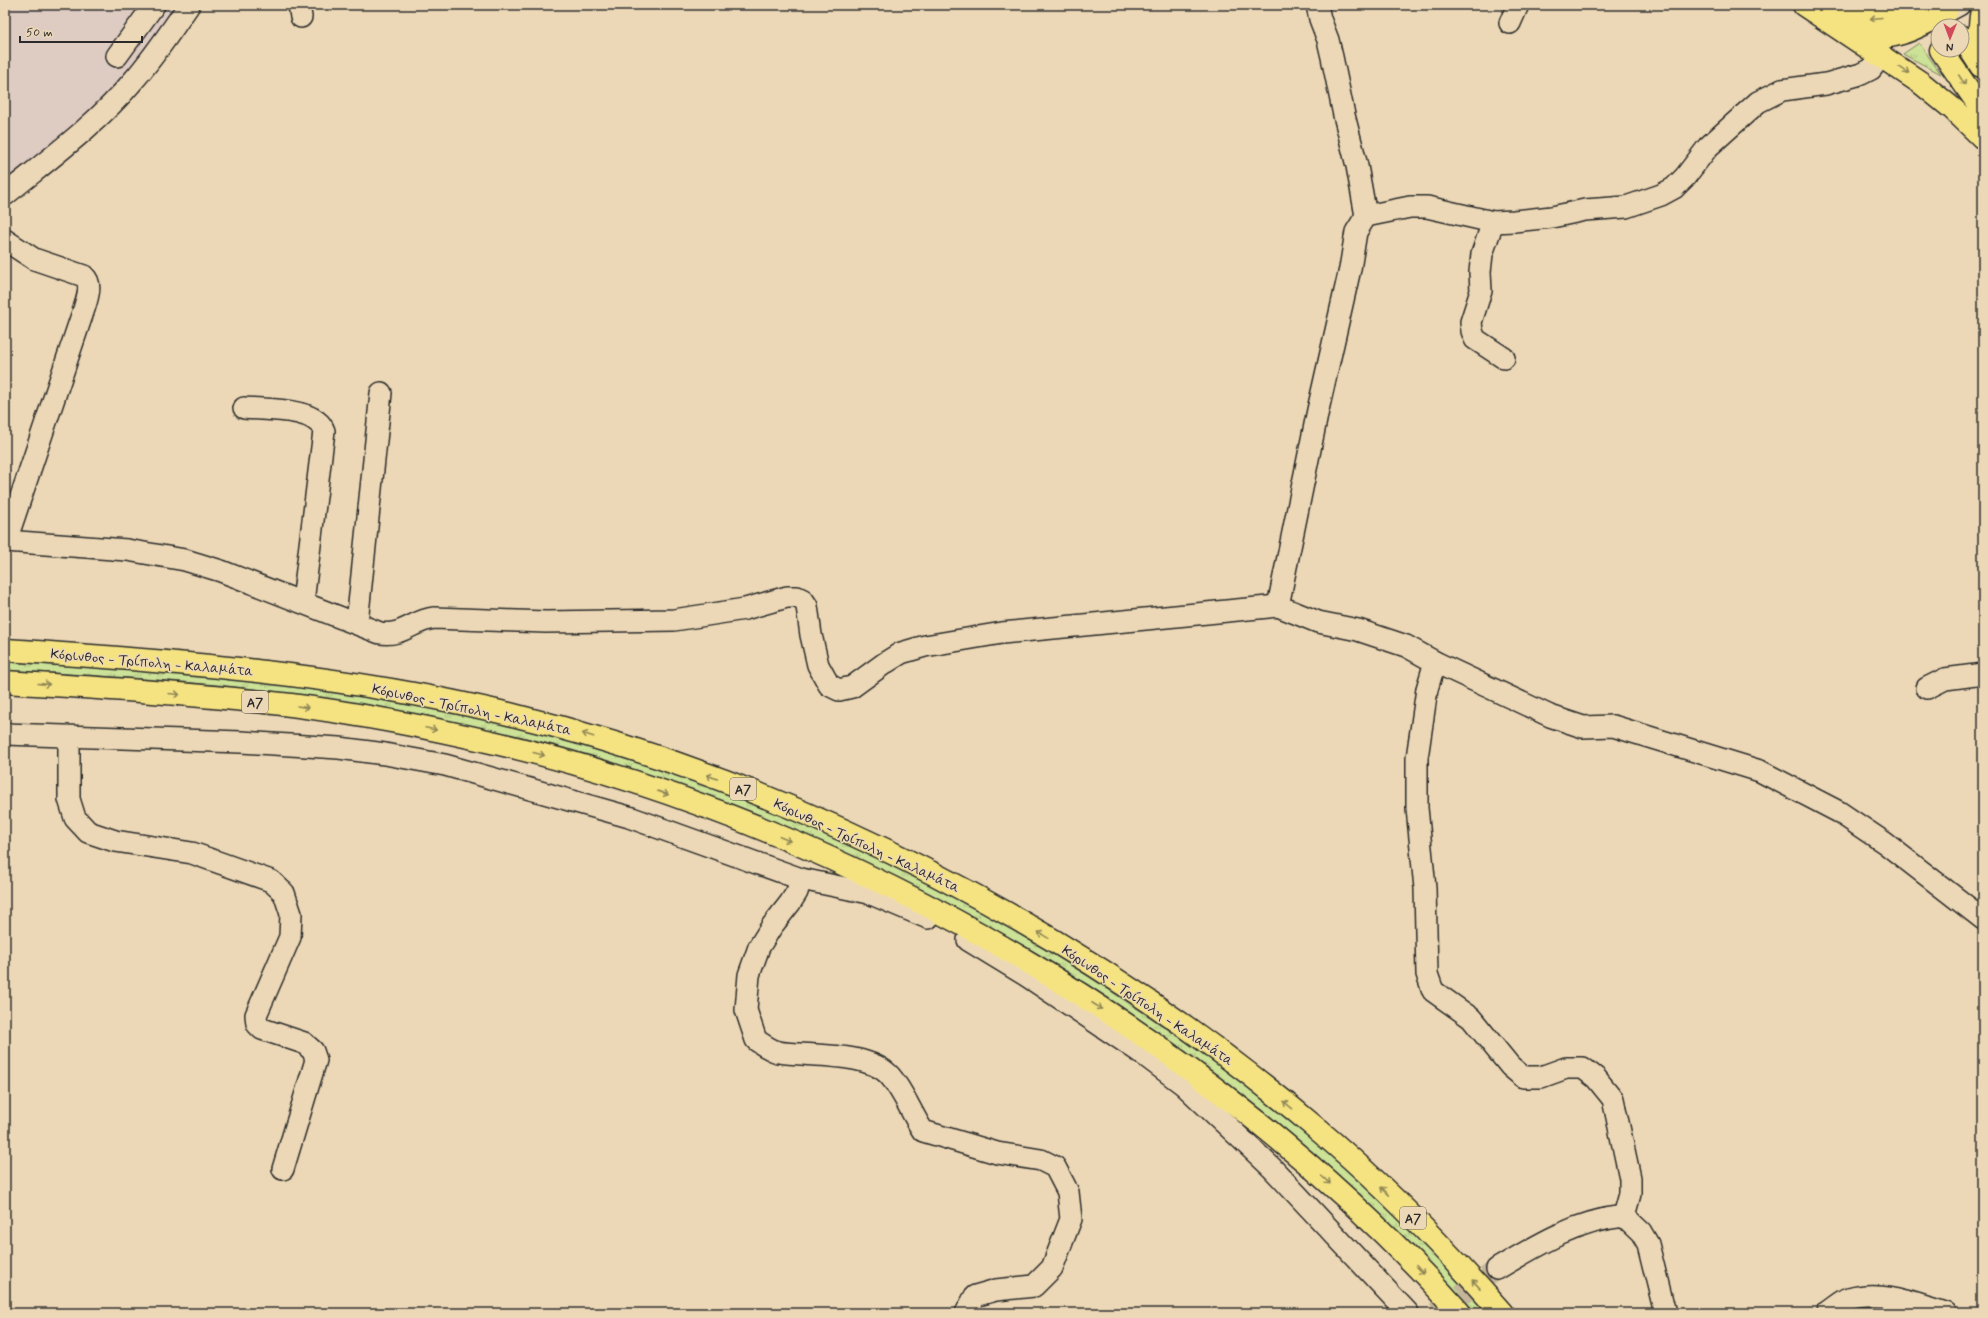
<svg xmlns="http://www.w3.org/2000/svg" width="1988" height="1318" font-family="Mynerve,sans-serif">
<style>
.built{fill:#decbc2}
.grass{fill:url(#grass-tufts);stroke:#7c8661}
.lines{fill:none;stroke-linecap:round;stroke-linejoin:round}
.minor-tunnel{stroke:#c5b59a;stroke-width:21;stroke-dasharray:21 10;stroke-linecap:butt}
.minor-casing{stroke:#2b2b2b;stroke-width:24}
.major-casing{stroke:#2b2b2b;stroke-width:25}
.highway-casing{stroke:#2b2b2b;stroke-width:25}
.minor{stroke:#ecd8b6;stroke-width:21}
.major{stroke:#f5e382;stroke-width:22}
.highway{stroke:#f5e382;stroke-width:22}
.oneway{stroke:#908756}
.labels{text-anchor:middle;stroke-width:3;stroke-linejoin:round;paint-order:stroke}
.shield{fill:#ecd8b6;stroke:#655f55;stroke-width:1}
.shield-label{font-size:13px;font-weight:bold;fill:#2b2b2b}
.street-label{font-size:14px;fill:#2b2b2b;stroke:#ecd8b6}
</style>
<defs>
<pattern id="grass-tufts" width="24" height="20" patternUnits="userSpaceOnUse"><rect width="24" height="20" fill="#cce297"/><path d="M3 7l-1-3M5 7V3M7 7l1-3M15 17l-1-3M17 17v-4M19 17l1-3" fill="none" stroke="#afc282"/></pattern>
</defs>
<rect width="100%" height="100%" fill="#ecd8b6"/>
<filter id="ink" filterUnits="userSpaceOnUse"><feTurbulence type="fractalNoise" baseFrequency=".025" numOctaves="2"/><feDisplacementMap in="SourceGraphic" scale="8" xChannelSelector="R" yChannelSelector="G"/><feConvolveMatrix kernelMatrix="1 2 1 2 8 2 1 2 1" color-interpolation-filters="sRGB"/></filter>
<g filter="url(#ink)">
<!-- built -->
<polygon class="built" points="5,5 180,5 135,63 98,103 5,186"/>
<!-- grass -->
<g class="grass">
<polygon points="1847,5 1894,5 1881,12 1844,8"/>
<polygon points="1919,43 1941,74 1903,54"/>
<path d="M5,662C102,668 201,672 297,685C366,695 435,708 503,724C717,774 922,868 1106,988C1157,1022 1209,1056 1257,1094C1340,1159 1417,1233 1487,1313H1475C1230,1033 867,823 506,734C437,717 365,703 295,694C199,681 101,676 5,670Z"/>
</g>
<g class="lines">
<!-- minor-tunnel -->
<polyline class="minor-tunnel" points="1436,1313 1497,1269"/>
<!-- minor casing -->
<g class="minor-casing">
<g id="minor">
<polyline points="299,5 301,17"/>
<polyline points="1946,12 1959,5"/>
<polyline points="1510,23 1518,5"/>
<polyline points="117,56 154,5"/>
<path d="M5,195C49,159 96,125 133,81C154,57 171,31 189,5"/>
<polyline points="1366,216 1410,207 1427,207 1493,222 1514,221 1552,217 1585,210 1626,207 1661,195 1674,188 1685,177 1708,147 1758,102 1782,90 1826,84 1861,74 1871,69 1882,55"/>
<polyline points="1493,222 1482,254 1480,272 1481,291 1471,322 1472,331 1475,339 1504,358"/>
<path d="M5,240L34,259L84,276C93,284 87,299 84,309L6,541"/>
<path d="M244,408C266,410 316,407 324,431L303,602"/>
<path d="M5,541L127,550L185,560L221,571L380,633C402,637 414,620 434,618L546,622L674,620L745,609L787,597H797L803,600L807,606L811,635L818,665L829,685L839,690L852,687L885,663L901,653L925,646L1002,633L1278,606L1318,622L1358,630L1406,646L1435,662L1550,716L1583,727L1613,726L1760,771L1839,812L1885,843L1983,919"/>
<polyline points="1278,606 1318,410 1350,269 1356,232 1366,216 1357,166 1344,115 1332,57 1328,40 1320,19 1317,5"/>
<polyline points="357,623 381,393"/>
<polyline points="1435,662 1427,689 1417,758 1417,808 1425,888 1427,974 1433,991 1471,1018 1510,1066 1523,1077 1541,1077 1566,1068 1583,1068 1596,1078 1613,1099 1630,1178 1630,1194 1624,1216"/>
<polyline points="1927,688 1945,679 1983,674"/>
<polyline points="5,734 241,742 339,748 385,754 445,765 629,817 801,879 869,893 928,918"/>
<polyline points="69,737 69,799 75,818 88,832 115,841 192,853 271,881 284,893 291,914 290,937 256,1015 257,1024 262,1029 304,1043 313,1051 316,1060 283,1169"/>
<path d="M801,879L797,892L790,903L772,926L759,947L749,975L746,1010L756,1040C762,1044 770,1050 778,1052C808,1057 868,1051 890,1076C904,1092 911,1113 923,1131L997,1153L1041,1160L1055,1167L1068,1192L1071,1219L1052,1268L1034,1286L996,1290L975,1296L966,1313"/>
<polyline points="968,940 1027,976 1140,1052 1184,1085 1272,1168 1408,1313"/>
<path d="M1497,1269C1537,1245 1576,1221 1624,1216L1641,1232L1648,1244L1665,1313"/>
<path d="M1828,1313C1834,1309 1842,1302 1849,1299C1881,1289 1916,1304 1947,1313"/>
</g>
</g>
<!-- major casing -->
<g class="major-casing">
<g id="major">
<polyline points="1804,5 1921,83 1953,109 1983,138"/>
<path d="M1983,6C1978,25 1980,43 1983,62"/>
<path d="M1821,11C1850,23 1890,22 1916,5"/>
<path d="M1853,36C1889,43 1916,29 1946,12"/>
<polyline points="1962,37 1981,66"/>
<polyline points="1941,50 1983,111"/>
</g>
</g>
<!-- highway casing -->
<g class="highway-casing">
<g id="highway">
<path d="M5,650C174,661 343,674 509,714C800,785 1087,934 1316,1128C1383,1184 1444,1247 1502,1313"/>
<path d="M5,682C100,688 196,694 291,705C361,714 432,728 500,744C855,828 1217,1042 1460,1313"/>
</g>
</g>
<!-- minor -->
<use href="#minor" class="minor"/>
<!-- major -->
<use href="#major" class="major"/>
<!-- highway -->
<use href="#highway" class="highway"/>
</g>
<!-- one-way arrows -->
<defs><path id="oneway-shaft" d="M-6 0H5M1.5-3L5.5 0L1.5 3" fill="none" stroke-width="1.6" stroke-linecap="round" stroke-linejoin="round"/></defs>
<g class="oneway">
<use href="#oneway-shaft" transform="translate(1876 18) rotate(175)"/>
<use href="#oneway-shaft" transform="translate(1904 70) rotate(34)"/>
<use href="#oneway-shaft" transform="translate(1962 80) rotate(56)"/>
<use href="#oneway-shaft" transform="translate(44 684) rotate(4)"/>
<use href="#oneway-shaft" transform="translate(174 694) rotate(5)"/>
<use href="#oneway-shaft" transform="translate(303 707) rotate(10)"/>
<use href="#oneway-shaft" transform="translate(431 729) rotate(12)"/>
<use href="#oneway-shaft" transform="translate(588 735) rotate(-162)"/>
<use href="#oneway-shaft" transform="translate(539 754) rotate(15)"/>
<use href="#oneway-shaft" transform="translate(712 777) rotate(-161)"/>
<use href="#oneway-shaft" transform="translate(663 793) rotate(19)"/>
<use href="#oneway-shaft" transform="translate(785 839) rotate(23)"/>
<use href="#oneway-shaft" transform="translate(1043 935) rotate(-149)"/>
<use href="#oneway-shaft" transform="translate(1097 1006) rotate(33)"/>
<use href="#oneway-shaft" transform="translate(1288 1105) rotate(-141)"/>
<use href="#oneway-shaft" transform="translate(1326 1180) rotate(42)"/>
<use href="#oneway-shaft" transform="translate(1385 1191) rotate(-137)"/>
<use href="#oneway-shaft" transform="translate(1420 1270) rotate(47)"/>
<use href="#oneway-shaft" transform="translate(1476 1284) rotate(-133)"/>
</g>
</g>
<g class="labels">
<!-- shield labels -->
<g class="shield">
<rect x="242" y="691" width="26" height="22" rx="3"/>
<rect x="730" y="778" width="26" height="22" rx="3"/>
<rect x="1400" y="1207" width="26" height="22" rx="3"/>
</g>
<g class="shield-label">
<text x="255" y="707">Α7</text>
<text x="743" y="794">Α7</text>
<text x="1413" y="1223">Α7</text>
</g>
<!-- street labels -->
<g class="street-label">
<text transform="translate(152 662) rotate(5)" y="5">Κόρινθος - Τρίπολη - Καλαμάτα</text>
<text transform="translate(472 709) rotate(12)" y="5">Κόρινθος - Τρίπολη - Καλαμάτα</text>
<text transform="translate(867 845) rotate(25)" y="5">Κόρινθος - Τρίπολη - Καλαμάτα</text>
<text transform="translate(1148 1005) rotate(34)" y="5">Κόρινθος - Τρίπολη - Καλαμάτα</text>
</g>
</g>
<!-- margin -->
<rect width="1988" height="1318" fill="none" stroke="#ecd8b6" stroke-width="20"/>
<rect x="10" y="10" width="1968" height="1298" fill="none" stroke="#2b2b2b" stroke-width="1.5" filter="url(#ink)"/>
<!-- north arrow -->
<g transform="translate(1950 38) rotate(181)"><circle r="19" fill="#ecd8b6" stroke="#9f937e"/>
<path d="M0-3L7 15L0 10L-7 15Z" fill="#d1495b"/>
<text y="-6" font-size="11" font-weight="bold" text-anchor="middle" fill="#2b2b2b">N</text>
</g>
<!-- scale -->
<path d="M20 36v6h122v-6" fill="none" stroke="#2b2b2b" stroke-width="2"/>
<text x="26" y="36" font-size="12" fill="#2b2b2b" stroke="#ecd8b6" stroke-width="3" paint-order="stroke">50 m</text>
</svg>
